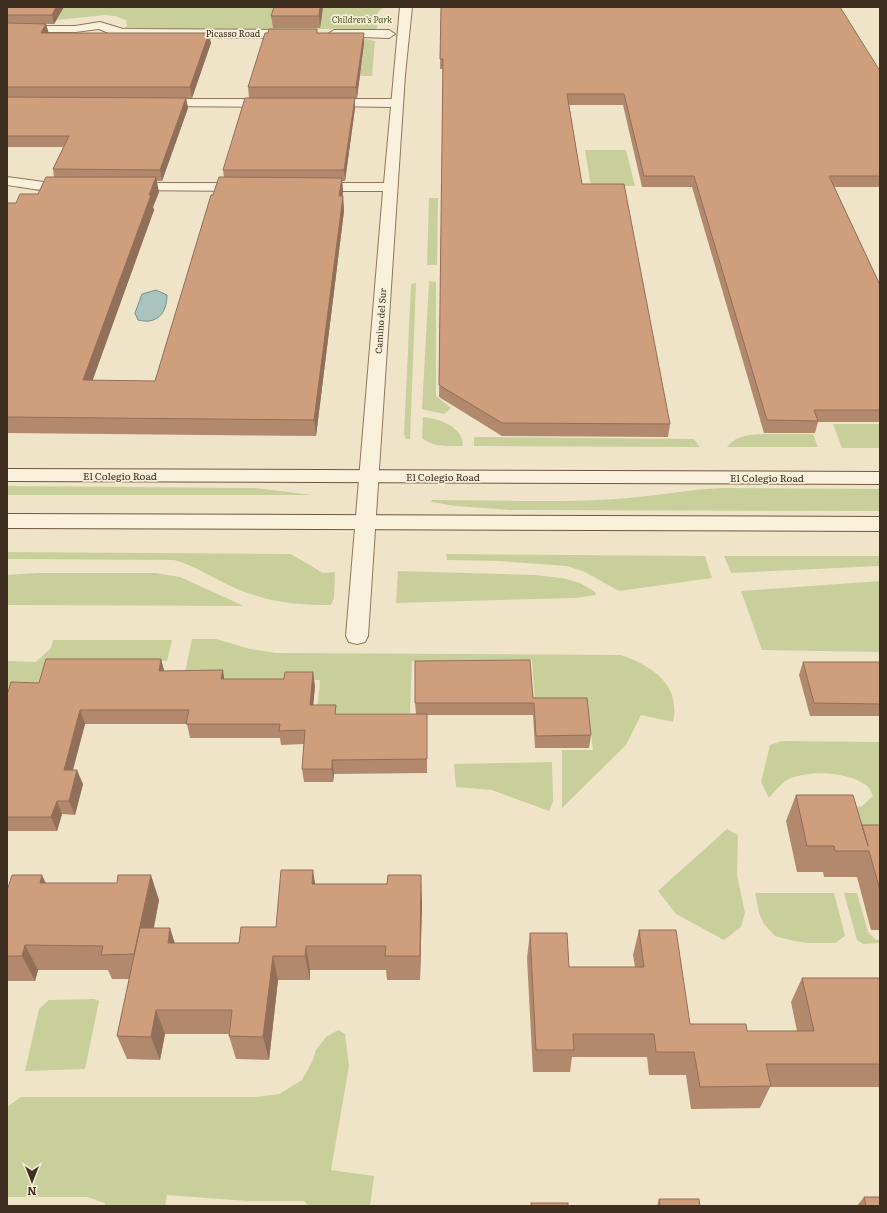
<svg xmlns="http://www.w3.org/2000/svg" width="887" height="1213" font-family="Literata,serif">
<style>
.green{fill:#c9cf9b}
.water{fill:#a9c4bc;stroke:#6f938a}
.lines{fill:none;stroke-linecap:round;stroke-linejoin:round}
.lane-casing{stroke:#8d765c;stroke-width:2}
.street-casing{stroke:#8d765c;stroke-width:2}
.secondary-casing{stroke:#6f573f;stroke-width:2}
.lane{fill:#faf1dc;fill-rule:evenodd}
.street{fill:#faf1dc;fill-rule:evenodd}
.secondary{fill:#faf1dc;fill-rule:evenodd}
.wall{fill:#b2896c}
.shaded-wall{fill:#916f58}
.building{fill:#cf9f7d;stroke:#916f58}
.labels{text-anchor:middle;stroke-width:3.5;stroke-linejoin:round;paint-order:stroke}
.far-park-label{font-size:9px;font-style:italic;fill:#4d5a26;stroke:#f7eed8}
.far-street-label{font-size:9px;fill:#3d2e20;stroke:#f7eed8}
.street-label{font-size:10px;fill:#3d2e20;stroke:#f7eed8}
</style>
<rect width="100%" height="100%" fill="#f0e4c8"/>
<!-- green -->
<g class="green">
<polygon points="64,7 384,7 378,12 377,30 359,31 349,29 122,29 127,26 126,20 115,16 105,15 57,20"/>
<polygon points="316,39 366,39 375,41 372,76 360,76 364,43"/>
<polygon points="585,150 626,150 635,186 591,186"/>
<polygon points="429,198 438,198 437,265 427,265"/>
<polygon points="429,281 436,282 436,396 451,408 444,414 422,409"/>
<polygon points="416,283 410,439 406,439 404,435 411,284"/>
<path d="M423,417C439,419 463,426 463,446C448,446 434,448 422,438Z"/>
<polygon points="833,424 880,424 880,448 842,448"/>
<path d="M764,434H813L818,447H727C737,435 748,435 764,434Z"/>
<polygon points="474,437 694,439 700,447 474,446"/>
<polygon points="7,486 255,488 313,495 7,495"/>
<path d="M724,488L880,489V511L511,510L456,506L431,502L432,500C493,500 554,503 615,499C652,497 687,489 724,488Z"/>
<path d="M7,552L291,554L323,573L335,572L334,598L331,605C297,605 267,602 235,588C214,579 196,566 174,560L7,559Z"/>
<polygon points="446,554 705,556 712,578 619,591 585,572 567,566 498,561 447,560"/>
<polygon points="724,556 880,556 880,566 731,573"/>
<polygon points="398,571 535,575 562,578 580,583 595,592 596,595 575,598 396,603"/>
<polygon points="37,573 156,573 180,577 244,606 7,605 7,575"/>
<polygon points="880,581 880,652 762,650 741,591"/>
<path d="M192,639H216L250,649L276,653L621,655C653,666 681,685 673,722L641,715L626,745L562,808V750H593L587,704L535,703L532,660L412,661L410,713H317L320,680L183,682Z"/>
<polygon points="53,640 172,640 167,661 138,661 50,694 7,695 7,661 36,662 51,648"/>
<path d="M782,741L880,742V846L839,809L862,806L873,796C871,792 869,787 866,785C847,772 813,770 791,778C782,782 775,791 769,798L761,782L770,745Z"/>
<polygon points="552,762 553,802 549,811 492,790 456,787 454,764"/>
<polygon points="727,829 738,835 737,875 745,913 741,927 724,940 676,914 658,891"/>
<polygon points="755,893 834,893 845,936 835,943 809,943 794,941 775,936 764,924 759,913"/>
<polygon points="844,893 857,893 868,932 876,940 880,940 880,943 863,944 857,940"/>
<polygon points="94,999 99,1001 85,1069 25,1071 39,1009 49,1000"/>
<polygon points="338,1030 345,1034 349,1066 331,1170 374,1176 370,1206 308,1206 304,1201 247,1201 167,1195 165,1206 105,1206 105,1203 87,1197 7,1197 7,1107 21,1097 256,1097 279,1094 302,1080 312,1062 316,1050 326,1037"/>
</g>
<!-- water -->
<path class="water" d="M156,290L167,295C167,313 157,325 138,320L135,313L142,294Z"/>
<g class="lines">
<!-- lane casing -->
<g class="lane-casing">
<g id="lane">
<polygon points="158,99 274,99 280,103 274,107 153,106 152,103 153,100"/>
<polygon points="326,99 397,99 403,103 397,107 321,106 320,103 321,100"/>
</g>
</g>
<!-- street casing -->
<g class="street-casing">
<g id="street">
<polygon points="400,7 412,7 405,75 368,636 365,642 357,644 349,642 346,636 383,191 314,191 309,190 307,187 309,184 314,183 384,183"/>
<polygon points="100,22 123,29 294,30 300,34 294,38 123,37 111,34 99,29 75,32 7,32 7,26 75,26"/>
<polygon points="334,30 389,30 395,34 389,38 330,36 328,34"/>
<path d="M7,177L44,182L76,183L78,186L76,189C54,194 29,188 7,185Z"/>
<polygon points="128,183 245,183 250,184 252,187 250,190 245,191 123,190 121,187 123,184"/>
</g>
</g>
<!-- secondary casing -->
<g class="secondary-casing">
<g id="secondary">
<polygon points="7,469 880,472 880,484 7,481"/>
<polygon points="7,514 880,517 880,531 7,528"/>
</g>
</g>
<!-- lane -->
<use href="#lane" class="lane"/>
<!-- street -->
<use href="#street" class="street"/>
<!-- secondary -->
<use href="#secondary" class="secondary"/>
</g>
<!-- wall -->
<g class="wall">
<polygon points="7,7 64,7 54,24 46,24 48,33 211,43 192,98 36,98 186,98 188,108 162,181 156,181 159,192 153,207 154,210 92,381 155,381 213,195 224,177 223,170 355,108 345,181 342,181 343,192 343,196 344,211 316,436 7,433 7,203 16,203 38,194 54,177 53,169 64,147 7,147"/>
<polygon points="274,7 323,7 320,28 273,28 271,16"/>
<polygon points="441,7 880,71 880,187 834,187 880,285 880,422 818,422 815,433 764,433 692,187 642,187 623,105 569,105 582,184 670,424 668,437 502,436 439,397 443,69 440,69"/>
<polygon points="317,29 317,33 364,43 357,98 249,98 248,87"/>
<polygon points="161,659 164,671 224,679 315,686 313,705 337,714 416,714 415,703 533,698 591,735 589,748 535,748 533,715 427,715 427,773 334,774 333,782 304,782 302,769 304,744 281,745 280,738 190,738 187,724 85,724 73,770 83,784 75,815 62,814 57,831 7,831 7,692 39,683"/>
<polygon points="803,662 880,662 880,716 810,716 799,675"/>
<polygon points="796,795 862,825 880,825 880,930 871,930 857,877 824,877 823,872 797,872 786,821"/>
<polygon points="46,883 159,900 154,928 175,943 239,943 276,927 315,884 422,901 420,980 387,980 386,970 310,970 310,980 278,980 269,1060 236,1059 229,1036 229,1034 165,1034 160,1060 127,1059 117,1036 129,979 112,979 108,970 38,970 35,981 7,981 7,891"/>
<polygon points="639,930 690,1024 747,1031 797,1031 791,1002 802,978 880,978 880,1087 770,1087 760,1108 691,1109 686,1075 649,1075 647,1057 572,1057 570,1072 533,1072 527,958 530,933 569,967 635,967 633,955"/>
<polygon points="864,1197 880,1206 857,1206"/>
<polygon points="659,1199 700,1206 657,1206"/>
</g>
<!-- shaded-wall -->
<g class="shaded-wall">
<polygon points="56,7 64,7 54,24 52,15"/>
<polygon points="320,7 323,7 320,28 319,16"/>
<polygon points="46,24 49,34 41,33"/>
<polygon points="209,33 211,43 192,98 190,87"/>
<polygon points="364,33 364,43 357,98 356,87"/>
<polygon points="186,98 188,108 162,181 160,170"/>
<polygon points="355,98 355,108 345,181 344,170"/>
<polygon points="156,177 159,192 153,207 154,210 87,396 83,380"/>
<polygon points="342,178 343,192 340,211 339,196"/>
<polygon points="343,196 344,211 316,436 314,420"/>
<polygon points="161,659 165,674 159,671"/>
<polygon points="223,670 225,684 221,679"/>
<polygon points="313,672 315,686 312,719 310,705"/>
<polygon points="80,710 85,724 69,784 64,770"/>
<polygon points="332,760 334,774 333,782 332,769"/>
<polygon points="77,770 83,784 75,815 69,801"/>
<polygon points="57,801 62,814 57,831 51,817"/>
<polygon points="313,870 317,896 312,884"/>
<polygon points="42,875 54,901 40,883"/>
<polygon points="151,875 159,900 143,979 134,954"/>
<polygon points="421,875 422,901 420,980 420,956"/>
<polygon points="170,928 178,953 168,943"/>
<polygon points="25,945 38,970 35,981 22,956"/>
<polygon points="306,946 310,970 310,980 305,956"/>
<polygon points="273,956 278,980 269,1060 263,1037"/>
<polygon points="156,1010 165,1034 160,1060 151,1037"/>
</g>
<!-- building -->
<g class="building">
<polygon points="7,7 56,7 52,15 7,15"/>
<polygon points="274,7 320,7 319,16 271,16"/>
<polygon points="441,7 840,7 880,71 880,176 829,176 880,285 880,410 814,410 818,421 767,420 694,176 644,176 624,94 567,94 582,184 624,184 670,424 502,423 439,385 443,59 440,59"/>
<polygon points="7,23 46,24 41,33 209,33 190,87 7,87"/>
<polygon points="269,29 317,29 317,33 364,33 356,87 248,87 265,33 268,33"/>
<polygon points="7,97 186,98 160,170 53,169 69,136 7,136"/>
<polygon points="245,98 355,98 344,170 223,170"/>
<polygon points="46,177 156,177 149,195 151,195 83,380 155,381 211,195 213,195 219,177 342,178 339,196 343,196 314,420 7,417 7,203 16,203 20,194 38,194"/>
<polygon points="46,659 161,659 159,671 223,670 221,679 284,679 285,672 313,672 310,705 336,705 335,714 427,714 427,759 332,760 332,769 302,769 305,730 279,731 280,724 186,724 189,710 80,710 64,770 77,770 69,801 57,801 51,817 7,817 7,692 8,692 11,682 39,683"/>
<polygon points="530,660 533,698 587,698 591,735 536,736 534,703 415,703 415,661"/>
<polygon points="803,662 880,662 880,704 814,703"/>
<polygon points="796,795 853,795 868,846 862,825 880,825 880,890 869,851 835,851 834,846 807,846"/>
<polygon points="281,870 313,870 312,884 387,884 388,875 421,875 420,956 385,956 386,946 306,946 305,956 273,956 263,1037 229,1036 232,1010 156,1010 151,1037 117,1036 140,928 170,928 168,943 239,943 241,927 276,927"/>
<polygon points="12,875 42,875 40,883 117,883 118,875 151,875 134,954 101,955 103,946 25,945 22,956 7,956 7,891"/>
<polygon points="639,930 676,930 690,1024 746,1024 747,1031 814,1031 802,978 880,978 880,1064 766,1064 771,1086 700,1087 694,1052 656,1052 654,1034 573,1034 574,1050 536,1050 530,933 567,933 569,967 644,967"/>
<polygon points="864,1197 880,1197 880,1206 866,1206"/>
<polygon points="659,1199 699,1199 700,1206 660,1206"/>
<rect x="531" y="1203" width="37" height="3"/>
</g>
<g class="labels">
<!-- far-park labels -->
<g class="far-park-label">
<text x="362" y="23">Children's Park</text>
</g>
<!-- far-street labels -->
<g class="far-street-label">
<text x="233" y="37">Picasso Road</text>
<text transform="translate(381 321) rotate(-86)" y="3">Camino del Sur</text>
</g>
<!-- street labels -->
<g class="street-label">
<text x="120" y="480">El Colegio Road</text>
<text x="443" y="481">El Colegio Road</text>
<text x="767" y="482">El Colegio Road</text>
</g>
</g>
<!-- border -->
<rect width="887" height="1213" fill="none" stroke="#3d2e20" stroke-width="16"/>
<!-- north arrow -->
<g transform="translate(32 1181) rotate(180)" stroke="#f7eed8" stroke-width="3" paint-order="stroke">
<path d="M0-3L7 15L0 10L-7 15Z" fill="#3d2e20"/>
<text y="-6" font-size="11" font-weight="bold" text-anchor="middle" fill="#3d2e20">N</text>
</g>
</svg>
